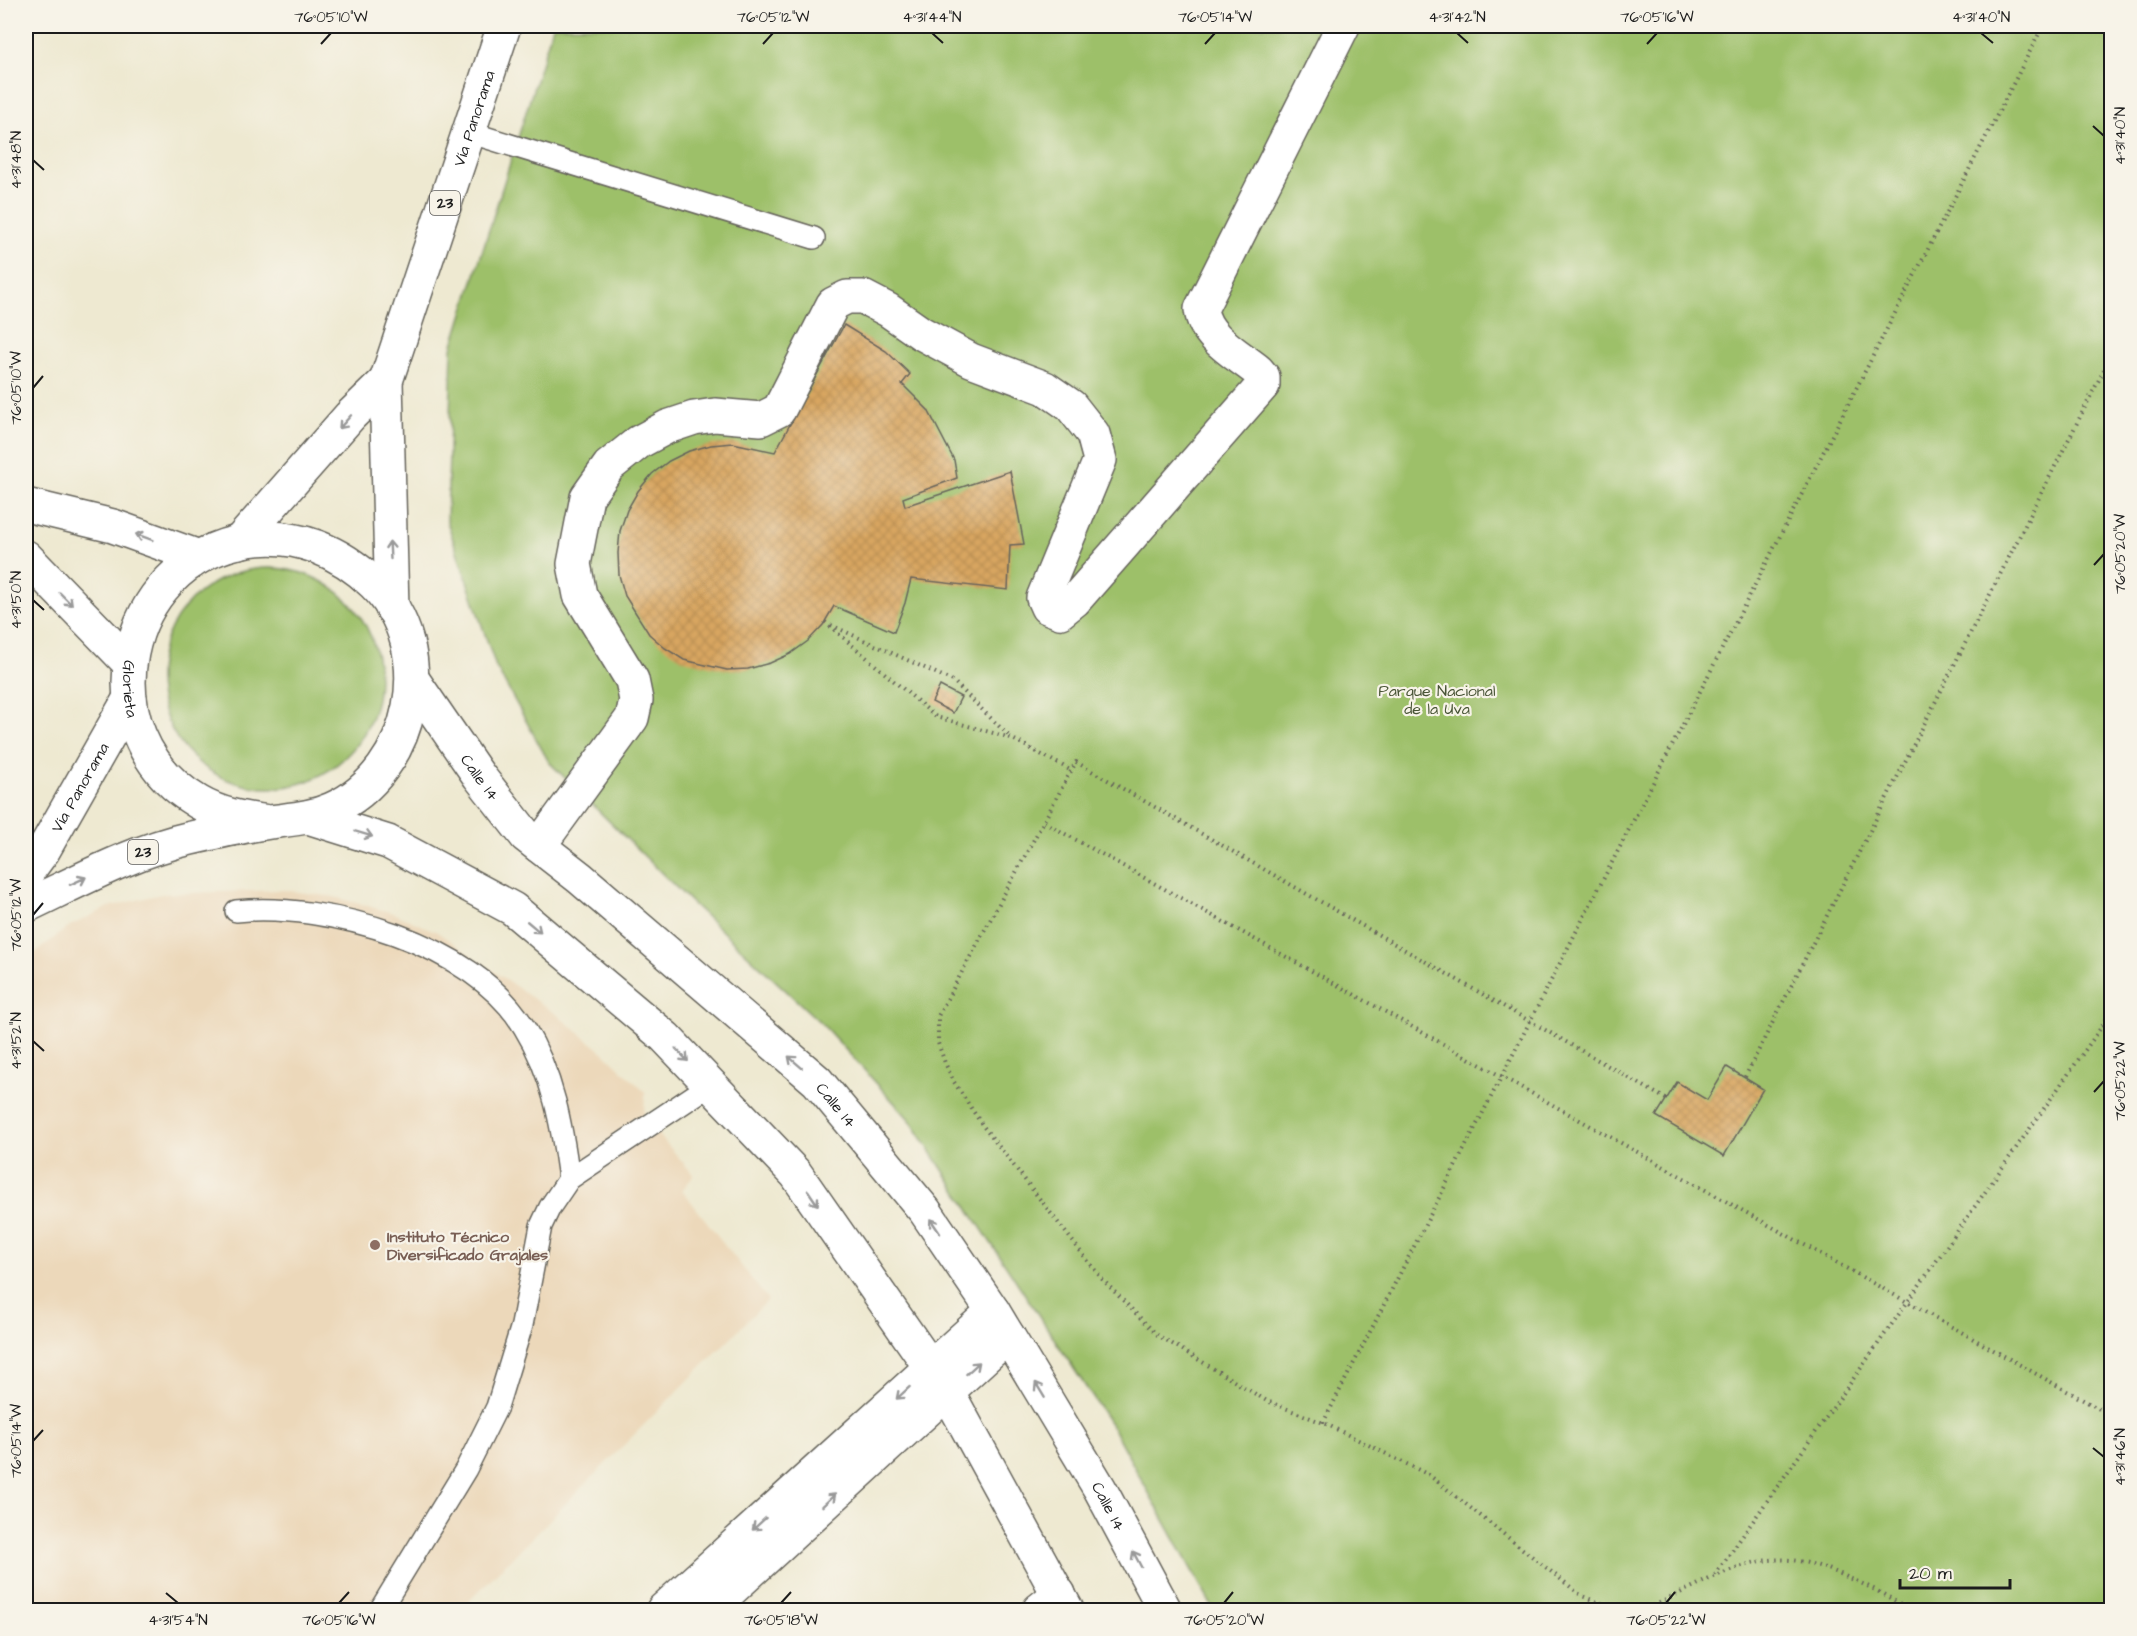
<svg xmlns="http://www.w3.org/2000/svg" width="2137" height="1636" font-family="'Architects Daughter',sans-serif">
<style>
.built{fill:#ecd8ba}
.green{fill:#9dc069;stroke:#5c6e42;stroke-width:1.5}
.building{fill:url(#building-cross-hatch)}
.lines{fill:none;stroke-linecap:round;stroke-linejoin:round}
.lane-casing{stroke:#66645b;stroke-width:24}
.street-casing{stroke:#66645b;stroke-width:36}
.secondary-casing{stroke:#66645b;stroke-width:36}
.primary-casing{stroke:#66645b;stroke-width:36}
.path{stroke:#66645b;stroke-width:4;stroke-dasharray:1.5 4.5;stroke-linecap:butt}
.lane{stroke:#fff;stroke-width:21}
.street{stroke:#fff;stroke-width:33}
.secondary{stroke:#fff;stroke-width:33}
.primary{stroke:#fff;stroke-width:33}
.oneway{stroke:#999}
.ticks{fill:none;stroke:#1c1c1c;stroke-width:2}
.education-dot{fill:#8d6e63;stroke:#f7f3e8;stroke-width:2}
.labels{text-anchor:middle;stroke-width:4.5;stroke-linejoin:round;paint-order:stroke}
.shield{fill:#f7f3e8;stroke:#5e5c59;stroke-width:1.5}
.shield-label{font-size:15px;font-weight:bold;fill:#1c1c1c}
.street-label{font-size:16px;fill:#1c1c1c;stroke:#f7f3e8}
.park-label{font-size:16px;fill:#495537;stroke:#f7f3e8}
.education-label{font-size:16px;font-weight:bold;fill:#785e54;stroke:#f7f3e8;text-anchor:start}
.neatline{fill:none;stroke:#1c1c1c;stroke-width:2}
.ticks-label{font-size:15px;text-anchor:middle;fill:#1c1c1c}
</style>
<defs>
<pattern id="building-cross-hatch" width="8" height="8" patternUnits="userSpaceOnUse" patternTransform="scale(1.5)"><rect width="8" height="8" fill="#d8a660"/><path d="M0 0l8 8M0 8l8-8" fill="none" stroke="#b98e53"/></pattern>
</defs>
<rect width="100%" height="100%" fill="#f7f3e8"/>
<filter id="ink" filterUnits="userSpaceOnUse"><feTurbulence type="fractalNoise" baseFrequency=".0167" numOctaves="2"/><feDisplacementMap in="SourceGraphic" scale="12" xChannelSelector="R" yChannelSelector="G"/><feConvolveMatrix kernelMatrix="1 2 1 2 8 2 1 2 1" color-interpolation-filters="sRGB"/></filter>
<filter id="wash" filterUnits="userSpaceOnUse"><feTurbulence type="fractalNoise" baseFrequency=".008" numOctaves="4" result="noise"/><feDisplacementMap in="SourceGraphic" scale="24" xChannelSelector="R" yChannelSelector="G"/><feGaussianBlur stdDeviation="1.35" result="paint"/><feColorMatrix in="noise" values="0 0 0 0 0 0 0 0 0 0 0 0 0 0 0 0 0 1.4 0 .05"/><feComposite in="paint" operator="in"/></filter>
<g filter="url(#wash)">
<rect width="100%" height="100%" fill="#eee9d1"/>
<!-- built -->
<polygon class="built" points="284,890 334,897 390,912 437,932 557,1015 603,1052 645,1092 644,1118 694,1175 682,1190 768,1300 460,1610 26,1610 26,960 68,927 109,907 161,894"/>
<!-- green -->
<g class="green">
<polygon points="553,26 2111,26 2111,1610 1214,1610 1111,1425 910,1120 823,1025 694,905 549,762 496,667 447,522 452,348"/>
<circle cx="269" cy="678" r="110"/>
</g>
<g id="blocks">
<!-- building -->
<g class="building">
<polygon points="844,325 886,351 910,374 902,384 928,410 954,460 957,478 903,498 905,506 1010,471 1024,544 1010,545 1008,590 911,579 905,603 894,632 834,606 823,625 808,641 790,654 770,663 748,669 727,670 684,660 665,648 649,634 625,596 619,575 618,553 620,531 627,510 638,491 652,474 669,461 689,451 711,445 733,443 775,452"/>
<polygon points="940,686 961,697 953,713 932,702"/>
<polygon points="1727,1067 1763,1089 1724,1156 1656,1116 1677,1082 1707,1100"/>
</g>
</g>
</g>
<g filter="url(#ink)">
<use href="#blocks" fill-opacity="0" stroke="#66645b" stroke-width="1.5"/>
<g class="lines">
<!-- lane casing -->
<g class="lane-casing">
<g id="lane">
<polyline points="468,132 814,238"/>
<path d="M236,911C328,902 473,943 524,1027C553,1074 562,1126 569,1179"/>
<polyline points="380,1610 466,1469 497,1407 522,1325 541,1226 550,1207 569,1179 710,1085"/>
</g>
</g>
<!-- street casing -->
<g class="street-casing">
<g id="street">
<path d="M539,846L632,718L636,700L632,680L580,595L574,564L587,497L609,466L639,442L667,427L694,418L715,415L761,419L779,410L833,304L847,297H863L888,310L921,333L971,360L1045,388L1071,406L1093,434L1100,460L1043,598L1047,607L1060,612L1075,600L1263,385V377L1258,371C1237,354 1204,337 1201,309L1343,26"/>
<polyline points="663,1610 993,1311"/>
<polyline points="709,1610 1008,1336"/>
<polyline points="1039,1610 1059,1594"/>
</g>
</g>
<!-- secondary casing -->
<g class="secondary-casing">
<g id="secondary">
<polyline points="26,505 113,526 199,557"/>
<polyline points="26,557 129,663"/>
<path id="s1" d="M413,680L479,776L526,836L580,878L817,1081L925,1211L993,1311L1100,1489L1165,1610"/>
<polyline points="308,817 388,842 513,909 665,1037 796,1174 947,1391 1067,1610"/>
</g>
</g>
<!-- primary casing -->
<g class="primary-casing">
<g id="primary">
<polyline points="239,542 350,416 386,381"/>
<path id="s2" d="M392,608L386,381L504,26"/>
<path id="s3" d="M26,874L43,851L130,698"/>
<path id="s4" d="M26,906C79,881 133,851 191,838C217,832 244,826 270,822C292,819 312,818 332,809C415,772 440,649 374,584C340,551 296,532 248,540C119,561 84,734 198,802C220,815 244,819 269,822"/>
</g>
</g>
<!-- path -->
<g class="path">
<polyline points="825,622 936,717 1011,738 1072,771"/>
<polyline points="831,625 953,681 1010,737"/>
<polyline points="1044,822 2112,1416"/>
<polyline points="1745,1077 2112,354"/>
<path d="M1666,1099L1076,762L938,1016V1043L945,1063L954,1082L983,1126L1102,1279L1156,1334L1267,1401L1326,1424L1429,1475L1582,1596C1598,1602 1613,1609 1630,1609C1649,1610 1666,1600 1682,1592C1747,1561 1777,1545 1847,1577C1868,1586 1890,1596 1907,1610"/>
<polyline points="1323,1423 2043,26"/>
<polyline points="1715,1575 2112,1012"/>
</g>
<!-- lane -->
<use href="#lane" class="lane"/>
<!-- street -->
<use href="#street" class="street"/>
<!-- secondary -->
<use href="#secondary" class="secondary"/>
<!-- primary -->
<use href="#primary" class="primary"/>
</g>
<!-- one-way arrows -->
<defs><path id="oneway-shaft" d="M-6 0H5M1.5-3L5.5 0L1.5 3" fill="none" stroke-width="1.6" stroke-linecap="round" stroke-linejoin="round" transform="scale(1.5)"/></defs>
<g class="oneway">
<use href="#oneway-shaft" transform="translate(345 422) rotate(132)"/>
<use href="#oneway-shaft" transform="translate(144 537) rotate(-160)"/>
<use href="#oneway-shaft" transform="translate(390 550) rotate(-93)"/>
<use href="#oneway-shaft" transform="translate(66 599) rotate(45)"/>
<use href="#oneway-shaft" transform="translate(364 834) rotate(17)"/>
<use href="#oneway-shaft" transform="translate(78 881) rotate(-25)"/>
<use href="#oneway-shaft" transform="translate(534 927) rotate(40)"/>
<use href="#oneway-shaft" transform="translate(682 1055) rotate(46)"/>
<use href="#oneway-shaft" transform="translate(795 1062) rotate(-139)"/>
<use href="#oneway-shaft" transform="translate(813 1198) rotate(56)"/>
<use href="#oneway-shaft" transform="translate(935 1226) rotate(-124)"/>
<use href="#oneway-shaft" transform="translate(973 1368) rotate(-42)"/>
<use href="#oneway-shaft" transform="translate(1040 1390) rotate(-121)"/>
<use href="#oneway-shaft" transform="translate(903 1393) rotate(138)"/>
<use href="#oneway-shaft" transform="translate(829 1500) rotate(-43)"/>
<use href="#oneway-shaft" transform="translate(759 1524) rotate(138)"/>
<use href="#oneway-shaft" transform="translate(1137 1559) rotate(-118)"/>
</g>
</g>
<!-- ticks -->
<path class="ticks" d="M932,33L943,43M1457,33L1468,43M1981,33L1993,43M321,44L331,33M763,44L773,33M1205,44L1215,33M1647,44L1657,33M2093,126L2104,136M33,160L44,170M33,388L43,376M2094,565L2104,554M33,600L44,610M33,915L43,903M33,1041L44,1051M2094,1092L2104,1081M33,1441L43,1430M2093,1448L2104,1457M166,1593L178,1603M339,1603L349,1592M781,1603L791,1592M1224,1603L1233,1592M1666,1603L1675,1592"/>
<!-- markers -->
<circle class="education-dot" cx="375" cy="1245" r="6"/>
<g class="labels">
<!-- shield labels -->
<g class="shield">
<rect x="430" y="191" width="30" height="24" rx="4.5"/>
<rect x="128" y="840" width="30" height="24" rx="4.5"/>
</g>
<g class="shield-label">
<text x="445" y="208">23</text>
<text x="143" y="857">23</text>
</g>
<!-- street labels -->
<g class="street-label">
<text dy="6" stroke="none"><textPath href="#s2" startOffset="504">Vía Panorama</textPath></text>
<text dy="6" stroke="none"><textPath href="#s4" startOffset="936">Glorieta</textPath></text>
<text dy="6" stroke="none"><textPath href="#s1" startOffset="118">Calle 14</textPath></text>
<text dy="6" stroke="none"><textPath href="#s3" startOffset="102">Vía Panorama</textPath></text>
<text dy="6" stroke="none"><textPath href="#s1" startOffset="604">Calle 14</textPath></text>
<text dy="6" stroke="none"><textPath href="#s1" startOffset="1090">Calle 14</textPath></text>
</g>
<!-- park labels -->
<g class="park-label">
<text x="1437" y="696">Parque Nacional<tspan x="1437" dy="18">de la Uva</tspan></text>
</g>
<!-- education labels -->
<g class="education-label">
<text x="387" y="1242">Instituto Técnico<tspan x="387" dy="18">Diversificado Grajales</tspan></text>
</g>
</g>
<!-- margin -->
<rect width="2137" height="1636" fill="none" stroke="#f7f3e8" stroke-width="66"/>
<!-- scale -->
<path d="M1900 1579v9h110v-9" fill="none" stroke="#1c1c1c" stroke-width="3"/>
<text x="1909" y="1579" font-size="18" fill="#1c1c1c" stroke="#f7f3e8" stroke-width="4.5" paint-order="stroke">20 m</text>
<rect x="33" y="33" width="2071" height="1570" class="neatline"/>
<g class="ticks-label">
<text x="331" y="22">76°05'10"W</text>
<text x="773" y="22">76°05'12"W</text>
<text x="932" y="22">4°31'44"N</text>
<text x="1215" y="22">76°05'14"W</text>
<text x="1457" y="22">4°31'42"N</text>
<text x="1657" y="22">76°05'16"W</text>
<text x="1981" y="22">4°31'40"N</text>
<text transform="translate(2120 136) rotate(-90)" y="5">4°31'40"N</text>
<text transform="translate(16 160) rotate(-90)" y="5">4°31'48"N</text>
<text transform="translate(16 388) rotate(-90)" y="5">76°05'10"W</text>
<text transform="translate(2120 554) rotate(-90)" y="5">76°05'20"W</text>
<text transform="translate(16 600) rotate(-90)" y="5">4°31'50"N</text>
<text transform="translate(16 915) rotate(-90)" y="5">76°05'12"W</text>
<text transform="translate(16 1041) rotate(-90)" y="5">4°31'52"N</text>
<text transform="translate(2120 1081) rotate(-90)" y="5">76°05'22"W</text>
<text transform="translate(16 1441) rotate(-90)" y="5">76°05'14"W</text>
<text transform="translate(2120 1457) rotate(-90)" y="5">4°31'46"N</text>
<text x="178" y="1625">4°31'54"N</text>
<text x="339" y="1625">76°05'16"W</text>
<text x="781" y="1625">76°05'18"W</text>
<text x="1224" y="1625">76°05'20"W</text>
<text x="1666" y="1625">76°05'22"W</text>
</g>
</svg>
